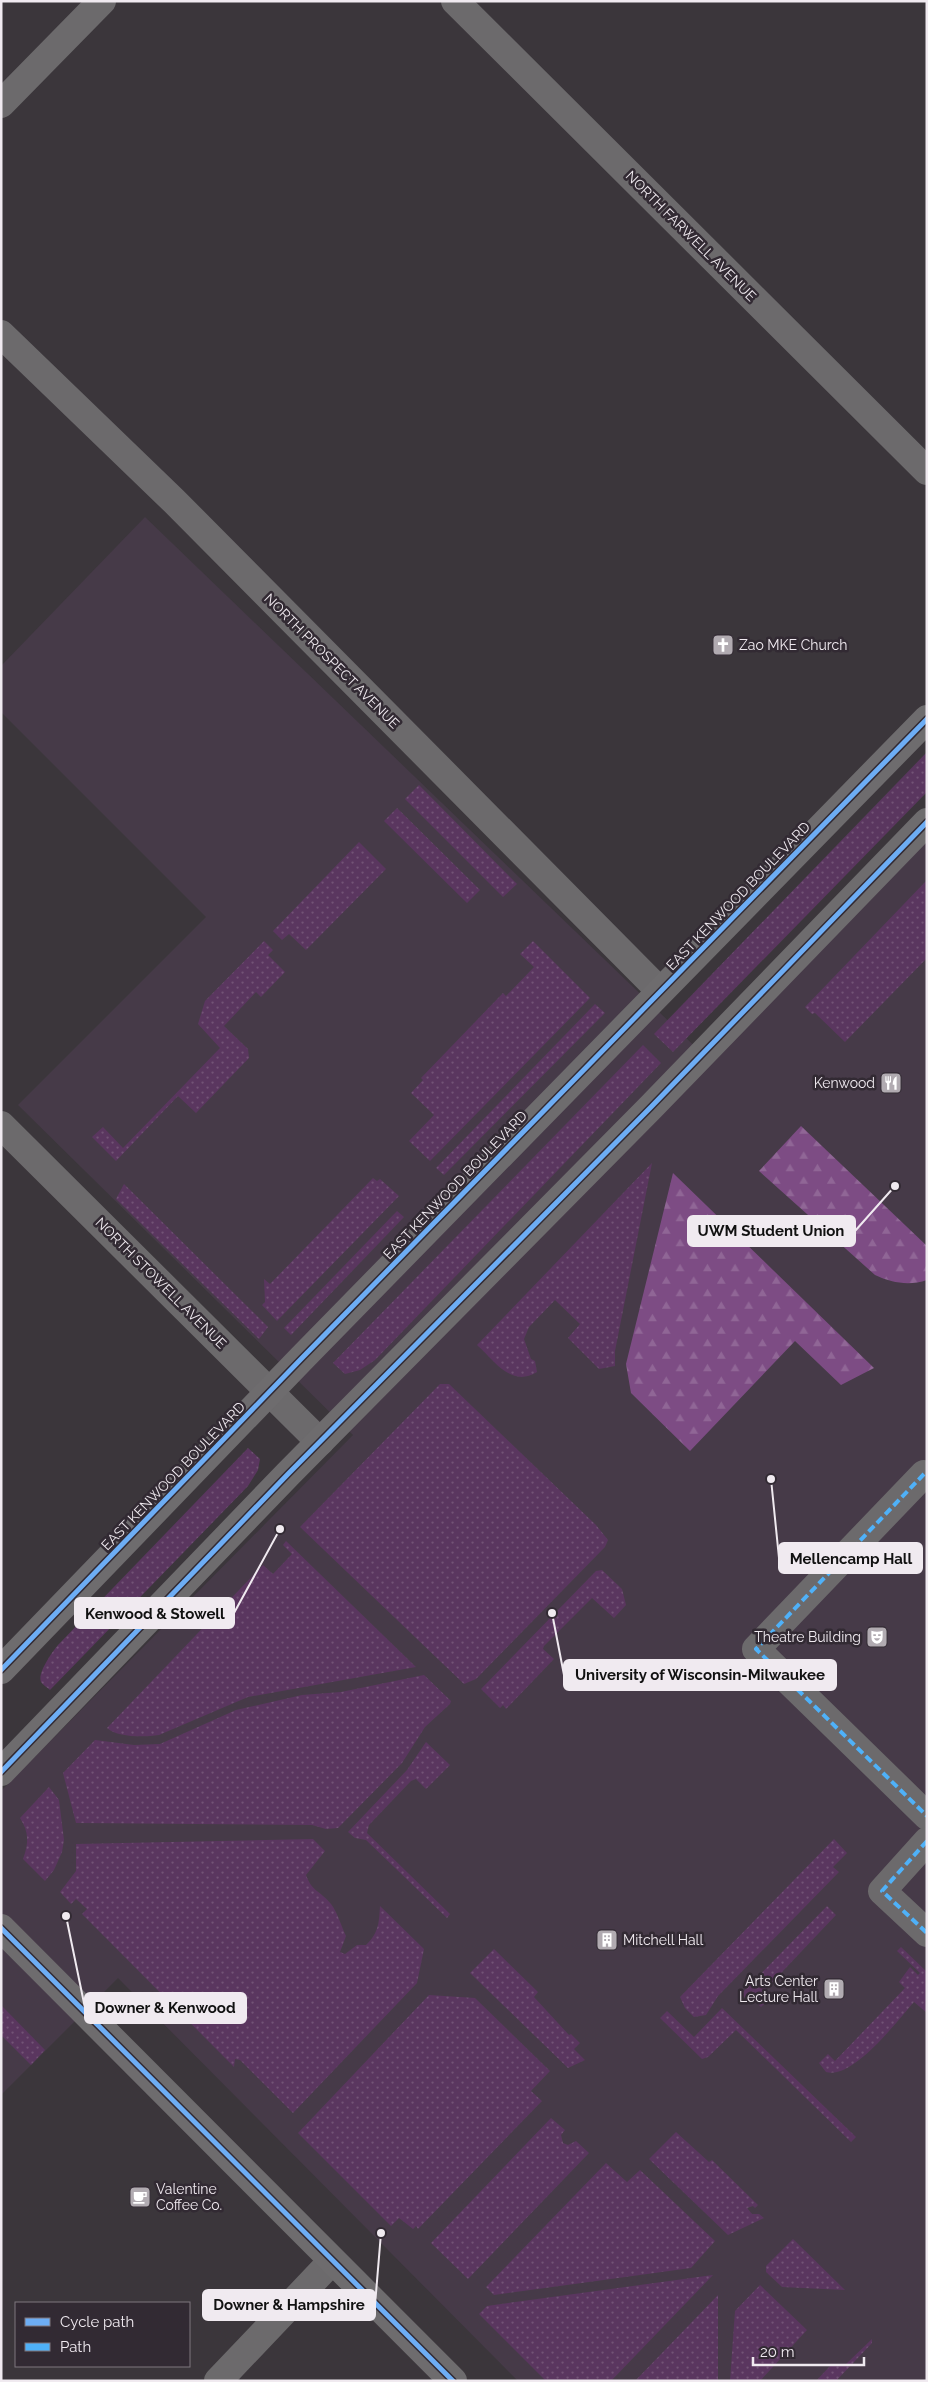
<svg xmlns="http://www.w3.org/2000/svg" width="928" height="2382" font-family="Raleway,sans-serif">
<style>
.built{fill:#463a48}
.grass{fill:url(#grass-dots)}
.forest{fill:url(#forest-firs)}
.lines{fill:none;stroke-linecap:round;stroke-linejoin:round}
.street{stroke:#6c6a6c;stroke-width:28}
.secondary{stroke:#6e6c6e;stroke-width:28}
.quiet{stroke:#4fb1f8;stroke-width:4;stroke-dasharray:8 4;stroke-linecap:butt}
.cycleway-casing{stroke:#322a33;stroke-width:8}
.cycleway{stroke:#6dadf4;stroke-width:5}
.labels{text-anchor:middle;stroke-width:5;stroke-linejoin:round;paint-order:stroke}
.street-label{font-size:14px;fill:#f0eaf0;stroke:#322a33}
.poi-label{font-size:14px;fill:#f0eaf0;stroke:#322a33;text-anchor:start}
.leader{fill:none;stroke:#f0eaf0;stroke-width:2}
.callout-dot{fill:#f0eaf0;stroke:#322a33;stroke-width:2}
.callout{fill:#f0eaf0;stroke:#f0eaf0;stroke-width:2}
.callout-label{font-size:15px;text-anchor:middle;font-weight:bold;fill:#111}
</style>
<defs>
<pattern id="grass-dots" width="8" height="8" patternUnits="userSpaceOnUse" patternTransform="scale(1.25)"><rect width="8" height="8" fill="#5a365f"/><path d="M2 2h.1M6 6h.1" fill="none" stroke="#725376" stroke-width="1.8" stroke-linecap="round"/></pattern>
<pattern id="forest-firs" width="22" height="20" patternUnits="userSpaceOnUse" patternTransform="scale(1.25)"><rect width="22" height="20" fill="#7d4c84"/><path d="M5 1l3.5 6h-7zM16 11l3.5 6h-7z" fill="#906696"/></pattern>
</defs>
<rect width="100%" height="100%" fill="#3b363b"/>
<!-- built -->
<polygon class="built" points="145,517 711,1062 927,841 927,2381 518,2381 118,1978 1,2095 1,1791 353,1435 18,1105 206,917 1,712 1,666"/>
<!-- grass -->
<g class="grass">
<polygon points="927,752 927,792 673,1052 654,1034"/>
<polygon points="419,785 517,884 503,897 405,799"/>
<polygon points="397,808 480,890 467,903 384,821"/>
<polygon points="359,842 386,869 306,950 289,934 282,940 273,931"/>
<polygon points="927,880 927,958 845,1042 815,1013 812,1014 805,1007"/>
<polygon points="264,941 273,950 268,955 285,972 261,997 256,992 224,1026 248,1049 249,1058 196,1113 178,1096 116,1161 92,1137 103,1127 123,1148 220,1048 198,1024 205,1001"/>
<polygon points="533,941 590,998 430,1161 409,1141 434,1115 411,1093 423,1080 421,1078 503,993 506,996 534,967 520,954"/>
<polygon points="595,1004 605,1013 444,1175 436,1168"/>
<polygon points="643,1045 661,1063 375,1360 360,1370 345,1374 333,1363"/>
<path d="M652,1163L615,1351V1366L599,1369L568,1338L580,1324L555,1300L529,1327L524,1339L531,1359L535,1361L537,1372C511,1388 495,1361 477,1345Z"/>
<polygon points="373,1178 377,1181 380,1179 399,1196 277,1321 262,1305 265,1302 264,1279 270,1284"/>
<polygon points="124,1184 268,1327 259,1339 116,1199"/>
<polygon points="397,1211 404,1217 291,1335 284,1328"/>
<polygon points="440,1384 449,1384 596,1525 608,1540 605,1547 476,1679 464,1684 300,1527"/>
<path d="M248,1448L260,1459L258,1470L248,1486L50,1690C48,1688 43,1685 41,1682C37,1673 53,1651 58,1645Z"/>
<path d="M286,1541L416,1667L248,1697L159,1735C145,1737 118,1738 107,1728L263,1565L273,1574L292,1554L283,1545Z"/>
<polygon points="602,1570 622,1589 626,1605 614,1618 592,1598 544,1646 543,1649 554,1659 506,1709 503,1705 500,1708 481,1689 596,1571"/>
<polygon points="424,1675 451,1701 450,1704 425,1727 402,1763 338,1828 326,1829 312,1825 76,1823 63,1773 95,1740 134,1745 160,1744 236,1710 302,1695 341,1692"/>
<polygon points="426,1742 450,1765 426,1789 416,1779 411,1781 369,1825 367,1833 450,1914 447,1918 366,1840 355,1838 348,1832 407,1770"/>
<path d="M49,1787L59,1800L64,1840L62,1852L54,1870L45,1881L23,1859C29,1843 29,1832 20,1818Z"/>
<path d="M313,1839L325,1851L306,1875C312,1892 321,1891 331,1904C338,1913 341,1926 346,1936L340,1952L345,1954L357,1945H366C379,1933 379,1922 380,1906L424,1949L417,1983L293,2113L240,2060L235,2059L234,2067L82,1914L87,1909L76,1899L71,1904L60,1892L76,1871V1844Z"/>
<polygon points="834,1839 847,1853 833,1867 839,1872 718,1996 706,2015 694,2017 685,2008 680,1997"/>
<polygon points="827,1906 836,1915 764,1991 769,1999 761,2007 754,2000 751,2003 741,1994"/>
<path d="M901,1947L927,1972V2013L914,2002C897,2021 853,2080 826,2072L819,2063L828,2054L835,2061L905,1988L899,1982L910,1967L918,1975L920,1973L897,1951Z"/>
<polygon points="494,1949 538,1992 534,1997 569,2035 571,2034 580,2043 574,2049 585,2060 568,2068 470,1973"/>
<polygon points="429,1995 475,1998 550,2071 531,2091 542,2101 418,2229 416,2226 413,2229 399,2218 391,2226 298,2133"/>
<polygon points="1,2005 45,2050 31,2065 1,2035"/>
<polygon points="722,2008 856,2137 851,2142 736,2030 708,2057 702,2059 660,2018 667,2011 694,2037"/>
<polygon points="551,2118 565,2130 561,2135 563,2143 568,2145 576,2141 589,2153 468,2279 431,2243"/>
<polygon points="676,2132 709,2162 712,2160 758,2205 755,2208 753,2206 747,2208 752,2214 759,2214 764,2218 728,2235 649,2159"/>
<polygon points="606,2163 627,2182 640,2170 715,2241 691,2268 494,2295 486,2287"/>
<polygon points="793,2239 845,2290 782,2287 766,2272 766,2266"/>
<polygon points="713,2275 611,2381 546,2381 479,2314 487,2306"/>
<polygon points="760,2285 807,2330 760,2381 730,2381 735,2311"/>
<polygon points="718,2295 718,2381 635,2381"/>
<polygon points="872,2339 872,2343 836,2381 816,2381 831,2365 846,2364"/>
</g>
<!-- forest -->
<g class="forest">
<path d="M801,1126L927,1246V1280C909,1286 892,1283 875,1275L759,1171Z"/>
<polygon points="673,1173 874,1368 841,1385 795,1341 690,1451 631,1393 626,1364"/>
</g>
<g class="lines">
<!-- street -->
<g class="street">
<polyline points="455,1 927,471"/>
<polyline points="1,104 102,1"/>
<polyline points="1,334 174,501 660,991"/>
<polyline points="1,1125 320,1442"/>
<polyline points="924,1474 756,1649 927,1816"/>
<polyline points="927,1841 882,1891 927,1933"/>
<polyline points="218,2381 332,2261"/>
</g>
<!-- secondary -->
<g class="secondary">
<polyline points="1,1670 302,1358 927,719"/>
<polyline points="1,1772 288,1474 651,1107 927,822"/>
<polyline points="1,1928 453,2381"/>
</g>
<!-- quiet -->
<g class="quiet">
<polyline points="924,1474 756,1649 927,1816"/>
<polyline points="927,1841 882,1891 927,1933"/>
</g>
<!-- cycleway casing -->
<g class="cycleway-casing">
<g id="cycleway">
<polyline points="1,1670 302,1358 927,719"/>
<polyline points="1,1772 288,1474 651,1107 927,822"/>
<polyline points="1,1928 453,2381"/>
</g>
</g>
<!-- cycleway -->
<use href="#cycleway" class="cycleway"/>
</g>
<!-- icons -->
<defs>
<g id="church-square" transform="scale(1.125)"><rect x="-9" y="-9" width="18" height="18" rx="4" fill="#b1abb1" stroke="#322a33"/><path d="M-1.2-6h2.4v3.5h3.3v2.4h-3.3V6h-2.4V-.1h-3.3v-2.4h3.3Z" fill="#fff"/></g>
<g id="restaurant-square" transform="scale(1.125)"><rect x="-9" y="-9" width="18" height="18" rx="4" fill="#b1abb1" stroke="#322a33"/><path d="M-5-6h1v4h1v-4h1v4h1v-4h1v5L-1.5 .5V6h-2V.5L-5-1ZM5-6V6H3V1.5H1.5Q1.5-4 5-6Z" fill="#fff"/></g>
<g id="theatre-square" transform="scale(1.125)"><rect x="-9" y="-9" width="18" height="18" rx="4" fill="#b1abb1" stroke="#322a33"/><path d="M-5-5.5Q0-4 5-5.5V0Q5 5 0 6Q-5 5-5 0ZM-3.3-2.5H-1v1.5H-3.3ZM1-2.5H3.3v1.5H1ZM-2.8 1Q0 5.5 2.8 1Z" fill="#fff"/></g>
<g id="building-square" transform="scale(1.125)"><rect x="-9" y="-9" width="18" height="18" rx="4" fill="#b1abb1" stroke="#322a33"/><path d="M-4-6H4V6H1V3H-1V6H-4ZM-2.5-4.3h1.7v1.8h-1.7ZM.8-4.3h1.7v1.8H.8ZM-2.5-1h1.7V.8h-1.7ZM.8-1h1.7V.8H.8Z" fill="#fff"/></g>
<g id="cafe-square" transform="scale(1.125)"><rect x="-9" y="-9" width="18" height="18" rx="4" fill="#b1abb1" stroke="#322a33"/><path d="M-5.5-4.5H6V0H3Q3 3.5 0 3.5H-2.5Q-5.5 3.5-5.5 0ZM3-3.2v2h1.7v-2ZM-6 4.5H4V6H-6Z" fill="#fff"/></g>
</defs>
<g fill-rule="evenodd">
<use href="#church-square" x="723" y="645"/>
<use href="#restaurant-square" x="891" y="1083"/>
<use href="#theatre-square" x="877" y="1637"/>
<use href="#building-square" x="607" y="1940"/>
<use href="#building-square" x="834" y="1989"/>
<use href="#cafe-square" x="140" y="2197"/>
</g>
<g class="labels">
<!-- street labels -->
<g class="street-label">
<text transform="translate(691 236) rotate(45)" y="5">NORTH FARWELL AVENUE</text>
<text transform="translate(332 661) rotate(45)" y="5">NORTH PROSPECT AVENUE</text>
<text transform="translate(738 896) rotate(-46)" y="5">EAST KENWOOD BOULEVARD</text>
<text transform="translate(455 1185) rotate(-46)" y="5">EAST KENWOOD BOULEVARD</text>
<text transform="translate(161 1283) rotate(45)" y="5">NORTH STOWELL AVENUE</text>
<text transform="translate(173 1476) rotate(-46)" y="5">EAST KENWOOD BOULEVARD</text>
</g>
<!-- poi labels -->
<g class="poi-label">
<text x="739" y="650">Zao MKE Church</text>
<text x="875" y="1088" text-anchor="end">Kenwood</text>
<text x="861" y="1642" text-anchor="end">Theatre Building</text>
<text x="623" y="1945">Mitchell Hall</text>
<text x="818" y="1986" text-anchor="end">Arts Center<tspan x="818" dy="16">Lecture Hall</tspan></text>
<text x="156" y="2194">Valentine<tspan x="156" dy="16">Coffee Co.</tspan></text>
</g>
</g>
<!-- callouts -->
<path class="leader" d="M895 1186L855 1231M771 1479L779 1558M280 1529L234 1613M552 1613L564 1675M66 1916L85 2008M381 2233L375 2305"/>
<g class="callout-dot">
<circle cx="895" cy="1186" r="5"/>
<circle cx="771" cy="1479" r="5"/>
<circle cx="280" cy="1529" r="5"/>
<circle cx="552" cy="1613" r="5"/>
<circle cx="66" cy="1916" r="5"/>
<circle cx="381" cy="2233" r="5"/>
</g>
<g class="callout">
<rect x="688" y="1216" width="167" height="30" rx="5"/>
<rect x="779" y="1543" width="143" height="30" rx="5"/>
<rect x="75" y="1598" width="159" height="30" rx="5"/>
<rect x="564" y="1660" width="272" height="30" rx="5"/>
<rect x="85" y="1993" width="161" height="30" rx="5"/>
<rect x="203" y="2290" width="172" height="30" rx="5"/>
</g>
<g class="callout-label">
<text x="771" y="1236">UWM Student Union</text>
<text x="851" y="1564">Mellencamp Hall</text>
<text x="155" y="1619">Kenwood &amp; Stowell</text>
<text x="700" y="1680">University of Wisconsin-Milwaukee</text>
<text x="165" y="2013">Downer &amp; Kenwood</text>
<text x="289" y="2310">Downer &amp; Hampshire</text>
</g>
<!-- border -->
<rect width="928" height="2382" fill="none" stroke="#f0eaf0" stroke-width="5"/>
<!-- legend -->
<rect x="15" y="2302" width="175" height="65" fill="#322a33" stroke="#7e777f"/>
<rect x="25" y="2318" width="25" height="8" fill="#6dadf4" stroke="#7e777f"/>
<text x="60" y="2327" font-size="15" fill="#f0eaf0">Cycle path</text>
<rect x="25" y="2343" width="25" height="8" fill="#4fb1f8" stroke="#7e777f"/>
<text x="60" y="2352" font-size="15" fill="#f0eaf0">Path</text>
<!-- scale -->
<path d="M753 2357v8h111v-8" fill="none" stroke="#f0eaf0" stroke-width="2.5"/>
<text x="760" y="2357" font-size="15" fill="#f0eaf0" stroke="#322a33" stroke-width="4" paint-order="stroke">20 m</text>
</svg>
